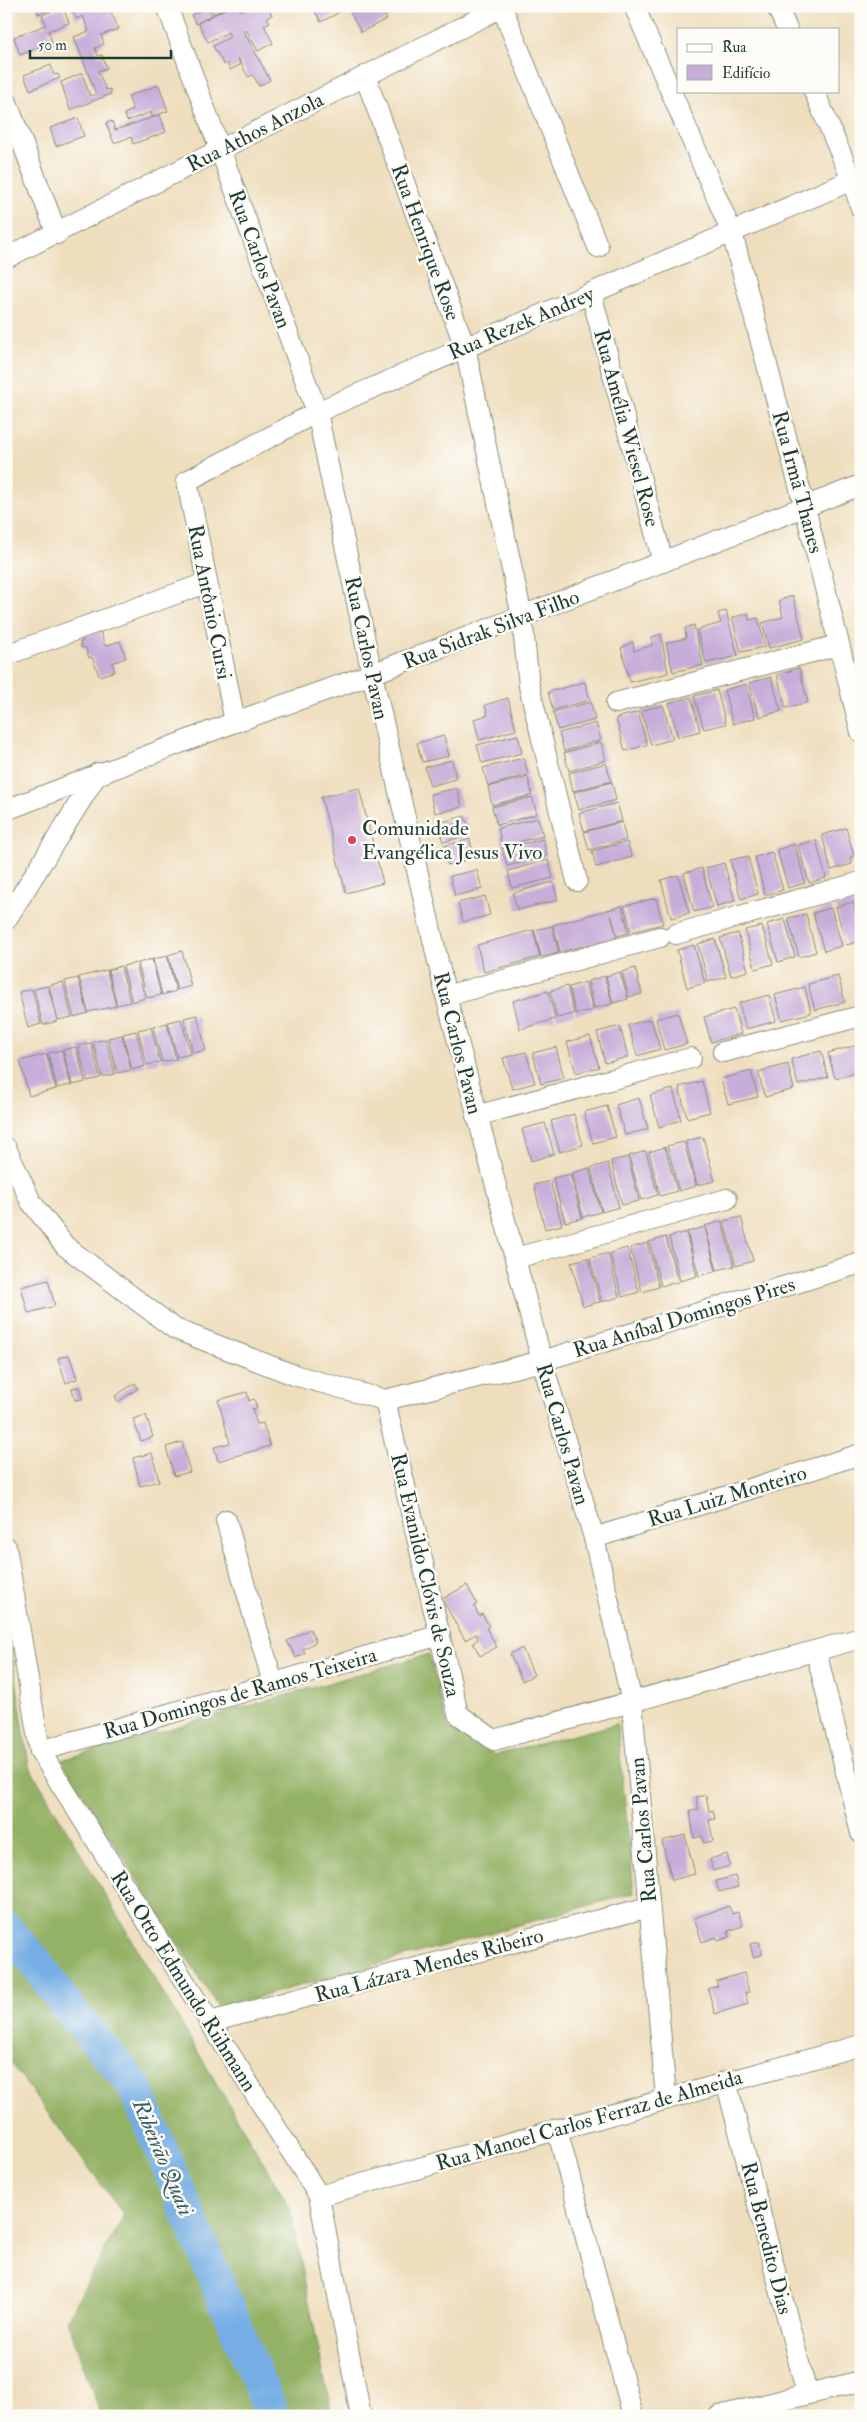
<svg xmlns="http://www.w3.org/2000/svg" width="867" height="2422" font-family="'IM FELL Double Pica',serif">
<style>
.forest{fill:#94b266;stroke:#5a784d}
.lines{fill:none;stroke-linecap:round;stroke-linejoin:round}
.river{stroke:#74ade4;stroke-width:34}
.building{fill:#c7add9}
.street-casing{stroke:#878e79;stroke-width:22}
.street{stroke:#fff;stroke-width:20}
.poi-dot{fill:#d1495b;stroke:#fdfcf7;stroke-width:2}
.labels{text-anchor:middle;stroke-width:5;stroke-linejoin:round;paint-order:stroke}
.street-label{font-size:21px;fill:#1f3d34;stroke:#fdfcf7}
.poi-label{font-size:21px;fill:#1f3d34;stroke:#fdfcf7;text-anchor:start}
.water-label{font-size:22px;font-style:italic;fill:#395f69;stroke:#fdfcf7}
</style>
<rect width="100%" height="100%" fill="#fdfcf7"/>
<filter id="ink" filterUnits="userSpaceOnUse"><feTurbulence type="fractalNoise" baseFrequency=".02" numOctaves="2"/><feDisplacementMap in="SourceGraphic" scale="10" xChannelSelector="R" yChannelSelector="G"/><feConvolveMatrix kernelMatrix="1 2 1 2 8 2 1 2 1" color-interpolation-filters="sRGB"/></filter>
<filter id="wash" filterUnits="userSpaceOnUse"><feTurbulence type="fractalNoise" baseFrequency=".0096" numOctaves="4" result="noise"/><feDisplacementMap in="SourceGraphic" scale="20" xChannelSelector="R" yChannelSelector="G"/><feGaussianBlur stdDeviation="1.12" result="paint"/><feColorMatrix in="noise" values="0 0 0 0 0 0 0 0 0 0 0 0 0 0 0 0 0 1.4 0 .05"/><feComposite in="paint" operator="in"/></filter>
<g filter="url(#wash)">
<rect width="100%" height="100%" fill="#efdebe"/>
<!-- forest -->
<g class="forest">
<polygon points="6,1611 29,1766 290,2208 332,2416 101,2416 67,2319 124,2215 6,2057"/>
<polygon points="429,1654 448,1728 495,1755 617,1724 634,1893 219,2008 61,1760"/>
</g>
<g class="lines">
<!-- river -->
<polyline class="river" points="6,1929 38,1965 65,2004 134,2085 273,2416"/>
</g>
<g id="blocks">
<!-- building -->
<g class="building">
<polygon points="37,6 58,6 38,14"/>
<polygon points="108,6 119,29 101,35 104,44 95,48 98,56 102,55 104,61 107,68 98,71 106,90 110,89 111,94 70,110 61,82 82,73 90,96 96,94 74,37 89,31 83,16 76,19 71,7"/>
<polygon points="210,6 228,6 214,14"/>
<polygon points="231,6 232,9 237,6 240,11 249,6 267,6 272,15 267,18 270,22 264,25 273,43 258,51 246,29 243,30 270,80 259,86 253,75 248,77 238,58 240,65 230,70 227,63 224,65 213,46 230,37 228,32 208,42 198,23"/>
<polygon points="312,6 334,6 338,13 321,22"/>
<polygon points="355,6 380,6 387,19 361,32 349,10"/>
<polygon points="384,6 405,6 388,15"/>
<polygon points="63,7 69,23 48,31 53,45 45,48 44,45 20,55 14,37 46,25 42,15"/>
<polygon points="208,7 212,15 196,24 191,15"/>
<polygon points="51,65 54,75 58,74 60,78 30,90 24,75"/>
<polygon points="159,85 168,111 152,117 151,112 127,121 124,114 133,110 128,96"/>
<polygon points="160,115 166,132 133,144 131,137 114,143 106,123 112,121 115,130"/>
<polygon points="78,118 84,136 56,146 50,128"/>
<polygon points="793,596 804,639 769,648 762,623 783,617 779,600"/>
<polygon points="726,611 738,656 706,663 697,630 721,623 718,613"/>
<polygon points="748,613 749,620 758,618 765,647 741,652 732,618"/>
<polygon points="694,625 703,665 673,672 666,643 686,638 685,628"/>
<polygon points="100,631 105,646 120,641 126,658 112,663 115,671 99,676 92,657 89,658 85,647 82,648 80,642 83,641 81,637"/>
<polygon points="661,634 668,673 630,682 621,648 633,642 634,651 652,645 652,637"/>
<polygon points="799,668 808,702 786,708 777,675"/>
<polygon points="771,677 781,711 759,717 749,683"/>
<polygon points="585,682 590,700 553,710 548,692"/>
<polygon points="746,684 755,718 733,724 724,690"/>
<polygon points="717,690 726,724 704,729 694,696"/>
<polygon points="691,697 700,731 678,737 669,703"/>
<polygon points="508,698 516,730 479,740 474,719 488,715 485,705"/>
<polygon points="591,702 595,720 558,730 553,712"/>
<polygon points="663,705 673,739 651,745 641,711"/>
<polygon points="638,712 647,745 625,751 616,718"/>
<polygon points="596,723 601,740 564,751 559,733"/>
<polygon points="518,735 522,753 482,763 477,745"/>
<polygon points="444,736 449,756 422,762 417,743"/>
<polygon points="601,742 606,760 569,771 564,753"/>
<polygon points="524,758 528,775 488,786 483,768"/>
<polygon points="452,760 456,779 430,786 425,767"/>
<polygon points="606,763 611,781 573,791 569,773"/>
<polygon points="528,777 532,795 492,805 488,787"/>
<polygon points="612,782 616,800 579,810 574,792"/>
<polygon points="359,788 383,883 346,893 321,797"/>
<polygon points="457,788 462,807 435,813 430,794"/>
<polygon points="532,797 537,814 497,825 492,807"/>
<polygon points="617,803 622,821 584,831 579,813"/>
<polygon points="465,816 470,835 443,842 438,823"/>
<polygon points="538,818 543,836 502,846 498,828"/>
<polygon points="622,822 626,840 589,850 584,832"/>
<polygon points="846,828 854,856 850,857 852,864 831,870 822,835"/>
<polygon points="470,839 474,858 448,865 443,846"/>
<polygon points="543,839 547,856 507,866 502,849"/>
<polygon points="816,840 826,878 809,883 798,845"/>
<polygon points="627,842 632,857 596,867 592,851"/>
<polygon points="795,844 805,883 788,888 777,850"/>
<polygon points="772,852 783,890 765,895 755,857"/>
<polygon points="748,856 758,894 741,899 730,860"/>
<polygon points="548,860 553,878 512,888 508,871"/>
<polygon points="724,863 735,901 717,906 706,868"/>
<polygon points="702,868 712,907 694,912 684,873"/>
<polygon points="477,870 482,889 455,896 450,876"/>
<polygon points="678,875 689,913 671,918 661,880"/>
<polygon points="553,882 558,900 517,910 513,893"/>
<polygon points="485,896 490,915 463,922 458,903"/>
<polygon points="656,898 663,924 631,932 624,906"/>
<polygon points="853,902 861,928 861,941 846,945 836,907"/>
<polygon points="622,906 629,933 617,936 611,915 617,937 560,952 553,925"/>
<polygon points="831,908 842,946 824,951 813,913"/>
<polygon points="806,914 816,952 799,957 788,918"/>
<polygon points="785,919 795,957 778,962 767,924"/>
<polygon points="552,926 559,953 541,957 534,930"/>
<polygon points="762,926 773,964 755,969 745,930"/>
<polygon points="533,930 540,957 484,972 477,945"/>
<polygon points="738,933 748,971 731,976 720,938"/>
<polygon points="715,939 726,977 708,982 698,944"/>
<polygon points="694,945 705,983 687,988 677,950"/>
<polygon points="182,951 191,986 177,990 168,955"/>
<polygon points="167,956 176,991 162,995 153,959"/>
<polygon points="152,959 161,995 147,998 138,963"/>
<polygon points="136,963 145,998 132,1002 123,966"/>
<polygon points="121,966 130,1002 117,1005 108,970"/>
<polygon points="635,968 642,994 629,997 622,972"/>
<polygon points="107,970 116,1006 88,1012 79,977"/>
<polygon points="620,972 628,999 613,1003 606,976"/>
<polygon points="605,976 612,1004 594,1008 588,981"/>
<polygon points="838,976 845,1002 815,1010 808,984"/>
<polygon points="78,978 88,1013 74,1017 65,981"/>
<polygon points="63,982 72,1017 58,1020 49,985"/>
<polygon points="586,982 593,1010 576,1014 569,987"/>
<polygon points="48,986 57,1021 43,1025 34,989"/>
<polygon points="567,986 574,1014 557,1018 550,991"/>
<polygon points="805,987 811,1013 782,1020 775,995"/>
<polygon points="32,989 41,1024 28,1028 19,992"/>
<polygon points="548,991 555,1019 520,1029 513,1001"/>
<polygon points="769,995 776,1021 746,1029 739,1003"/>
<polygon points="734,1009 741,1034 711,1042 704,1017"/>
<polygon points="678,1013 687,1044 664,1050 656,1019"/>
<polygon points="197,1015 206,1050 193,1053 184,1018"/>
<polygon points="181,1019 191,1054 177,1057 168,1022"/>
<polygon points="651,1019 660,1049 637,1056 628,1025"/>
<polygon points="167,1023 176,1059 162,1062 153,1027"/>
<polygon points="620,1026 628,1057 605,1063 597,1032"/>
<polygon points="151,1027 160,1062 147,1065 138,1030"/>
<polygon points="136,1031 145,1066 132,1070 123,1034"/>
<polygon points="122,1035 131,1070 117,1073 108,1038"/>
<polygon points="590,1036 599,1067 576,1073 567,1042"/>
<polygon points="106,1039 115,1074 102,1077 93,1042"/>
<polygon points="91,1043 100,1078 87,1081 78,1046"/>
<polygon points="858,1045 861,1056 861,1072 835,1078 828,1053"/>
<polygon points="76,1047 85,1082 72,1085 63,1050"/>
<polygon points="556,1047 564,1078 541,1084 533,1053"/>
<polygon points="62,1050 71,1085 57,1088 48,1053"/>
<polygon points="821,1051 828,1077 798,1085 791,1059"/>
<polygon points="526,1052 535,1083 512,1089 503,1058"/>
<polygon points="47,1054 56,1089 29,1096 20,1061"/>
<polygon points="788,1064 794,1089 765,1097 758,1072"/>
<polygon points="751,1071 758,1097 728,1104 721,1079"/>
<polygon points="702,1081 710,1112 687,1118 679,1087"/>
<polygon points="673,1089 681,1120 659,1127 650,1095"/>
<polygon points="639,1098 648,1129 625,1135 616,1105"/>
<polygon points="607,1106 616,1137 593,1143 584,1112"/>
<polygon points="574,1114 583,1145 560,1152 551,1121"/>
<polygon points="545,1123 554,1154 531,1161 522,1129"/>
<polygon points="703,1137 715,1181 697,1185 686,1141"/>
<polygon points="684,1142 696,1186 679,1191 667,1146"/>
<polygon points="665,1147 677,1191 660,1196 649,1152"/>
<polygon points="646,1151 658,1195 641,1200 629,1156"/>
<polygon points="628,1157 639,1201 622,1205 611,1161"/>
<polygon points="608,1163 619,1207 602,1212 591,1168"/>
<polygon points="589,1168 601,1212 583,1217 572,1173"/>
<polygon points="570,1174 582,1218 565,1222 553,1178"/>
<polygon points="550,1181 562,1225 545,1229 534,1185"/>
<polygon points="741,1217 753,1261 736,1266 724,1221"/>
<polygon points="722,1221 734,1266 717,1270 705,1226"/>
<polygon points="705,1227 716,1271 699,1276 687,1232"/>
<polygon points="686,1232 697,1276 680,1281 669,1237"/>
<polygon points="666,1237 678,1282 661,1286 649,1242"/>
<polygon points="647,1243 659,1287 642,1292 630,1248"/>
<polygon points="627,1248 639,1292 622,1297 610,1253"/>
<polygon points="608,1253 619,1297 602,1302 590,1258"/>
<polygon points="588,1258 600,1302 583,1306 571,1262"/>
<polygon points="48,1280 55,1306 28,1313 21,1287"/>
<polygon points="69,1355 77,1379 66,1383 58,1358"/>
<polygon points="135,1383 138,1388 118,1402 115,1396"/>
<polygon points="79,1387 82,1399 75,1400 72,1388"/>
<polygon points="247,1392 249,1401 254,1399 257,1408 252,1409 257,1424 263,1423 270,1446 218,1461 214,1447 230,1443 218,1400"/>
<polygon points="146,1415 153,1437 141,1441 133,1419"/>
<polygon points="182,1442 190,1472 174,1476 166,1447"/>
<polygon points="152,1453 159,1481 140,1486 133,1458"/>
<polygon points="467,1585 477,1604 474,1606 479,1616 482,1614 489,1626 486,1628 497,1647 480,1656 473,1643 478,1639 476,1634 465,1640 442,1599"/>
<polygon points="310,1629 316,1642 303,1649 305,1653 296,1658 287,1641"/>
<polygon points="522,1648 534,1675 522,1681 510,1654"/>
<polygon points="706,1795 709,1811 713,1810 715,1819 709,1820 713,1841 704,1843 702,1836 694,1838 690,1810 699,1809 696,1797"/>
<polygon points="685,1835 695,1874 672,1880 662,1841"/>
<polygon points="727,1854 730,1866 713,1871 710,1859"/>
<polygon points="735,1876 738,1887 719,1892 716,1881"/>
<polygon points="729,1906 732,1914 738,1912 743,1926 728,1931 730,1937 718,1941 716,1937 702,1942 694,1918"/>
<polygon points="759,1942 762,1955 753,1957 750,1944"/>
<polygon points="744,1973 749,1992 745,1993 748,2004 715,2014 708,1989 718,1986 716,1981"/>
</g>
</g>
</g>
<g filter="url(#ink)">
<use href="#blocks" fill-opacity="0" stroke="#878e79" stroke-width="1"/>
<g class="lines">
<!-- street casing -->
<g class="street-casing">
<g id="street">
<polyline points="167,6 317,412 372,674 446,996 542,1361 594,1538 632,1702 666,2098"/>
<polyline points="634,6 732,233 805,508 861,732"/>
<polyline points="777,6 787,29"/>
<polyline points="502,7 598,247"/>
<polyline points="365,76 465,347 522,617 529,686 577,881"/>
<polyline points="814,91 852,180 861,208"/>
<polyline points="6,100 57,234"/>
<polyline points="6,258 504,6"/>
<polyline points="591,293 663,562"/>
<polyline points="6,655 206,583"/>
<polyline points="616,703 839,645"/>
<polyline points="235,722 187,481 317,412 861,176"/>
<polyline points="6,810 235,722 372,674 861,485"/>
<polyline points="6,920 98,773"/>
<polyline points="676,934 861,882"/>
<polyline points="446,996 660,937"/>
<polyline points="723,1052 861,1016"/>
<polyline points="476,1116 691,1058"/>
<polyline points="6,1148 31,1202 65,1246 175,1329 294,1375 385,1400 542,1361 861,1263"/>
<polyline points="516,1258 727,1199"/>
<polyline points="385,1400 458,1714 494,1740 861,1638"/>
<polyline points="226,1520 273,1683"/>
<polyline points="594,1538 861,1454"/>
<polyline points="6,1547 40,1751 319,2196 361,2416"/>
<polyline points="816,1651 861,1833"/>
<polyline points="40,1751 440,1635"/>
<polyline points="210,2022 649,1907"/>
<polyline points="726,2081 807,2394"/>
<polyline points="557,2129 633,2416"/>
<polyline points="319,2196 861,2045"/>
<polyline points="719,2416 861,2381"/>
</g>
</g>
<!-- street -->
<use href="#street" class="street"/>
</g>
</g>
<!-- markers -->
<circle class="poi-dot" cx="352" cy="840" r="5"/>
<g class="labels">
<!-- street labels -->
<g class="street-label">
<text transform="translate(255 132) rotate(-27)" y="7">Rua Athos Anzola</text>
<text transform="translate(426 242) rotate(70)" y="7">Rua Henrique Rose</text>
<text transform="translate(260 259) rotate(70)" y="7">Rua Carlos Pavan</text>
<text transform="translate(521 323) rotate(-23)" y="7">Rua Rezek Andrey</text>
<text transform="translate(627 428) rotate(75)" y="7">Rua Amélia Wiesel Rose</text>
<text transform="translate(798 482) rotate(75)" y="7">Rua Irmã Thanes</text>
<text transform="translate(210 602) rotate(79)" y="7">Rua Antônio Cursi</text>
<text transform="translate(491 629) rotate(-21)" y="7">Rua Sidrak Silva Filho</text>
<text transform="translate(367 648) rotate(78)" y="7">Rua Carlos Pavan</text>
<text transform="translate(458 1043) rotate(76)" y="7">Rua Carlos Pavan</text>
<text transform="translate(684 1317) rotate(-17)" y="7">Rua Aníbal Domingos Pires</text>
<text transform="translate(563 1434) rotate(74)" y="7">Rua Carlos Pavan</text>
<text transform="translate(727 1496) rotate(-17)" y="7">Rua Luiz Monteiro</text>
<text transform="translate(426 1575) rotate(77)" y="7">Rua Evanildo Clóvis de Souza</text>
<text transform="translate(240 1693) rotate(-16)" y="7">Rua Domingos de Ramos Teixeira</text>
<text transform="translate(643 1830) rotate(-95)" y="7">Rua Carlos Pavan</text>
<text transform="translate(429 1965) rotate(-15)" y="7">Rua Lázara Mendes Ribeiro</text>
<text transform="translate(184 1981) rotate(58)" y="7">Rua Otto Edmundo Riihmann</text>
<text transform="translate(589 2120) rotate(-16)" y="7">Rua Manoel Carlos Ferraz de Almeida</text>
<text transform="translate(767 2238) rotate(76)" y="7">Rua Benedito Dias</text>
</g>
<!-- poi labels -->
<g class="poi-label">
<text x="362" y="835">Comunidade<tspan x="362" dy="24">Evangélica Jesus Vivo</tspan></text>
</g>
<!-- water labels -->
<g class="water-label">
<text transform="translate(164 2157) rotate(67)" y="8">Ribeirão Quati</text>
</g>
</g>
<!-- margin -->
<rect width="867" height="2422" fill="none" stroke="#fdfcf7" stroke-width="25"/>
<!-- legend -->
<rect x="677" y="28" width="162" height="65" fill="#fdfcf7" stroke="#a4b0a9"/>
<rect x="687" y="44" width="25" height="8" fill="#ffffff" stroke="#a4b0a9"/>
<text x="722" y="52" font-size="15" fill="#1f3d34">Rua</text>
<rect x="687" y="65" width="25" height="15" fill="#c7add9" stroke="#a4b0a9"/>
<text x="722" y="78" font-size="15" fill="#1f3d34">Edifício</text>
<!-- scale -->
<path d="M30 50v8h141v-8" fill="none" stroke="#1f3d34" stroke-width="2.5"/>
<text x="38" y="50" font-size="15" fill="#1f3d34" stroke="#fdfcf7" stroke-width="4" paint-order="stroke">50 m</text>
</svg>
